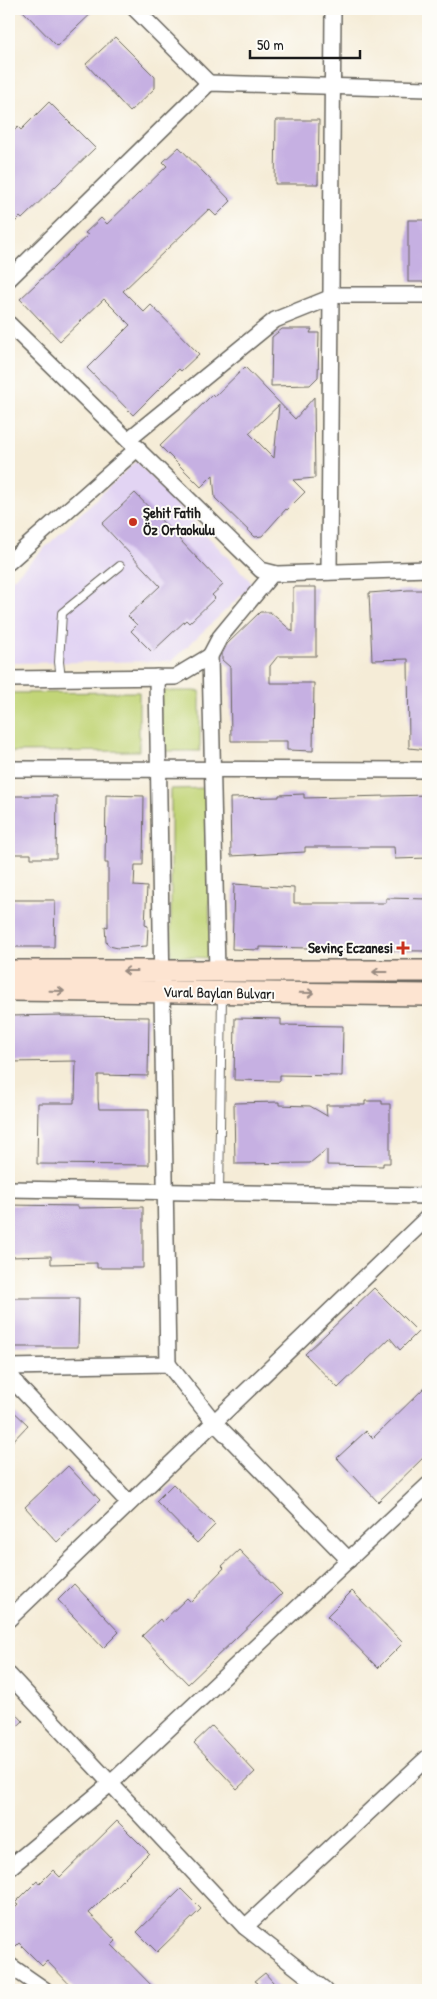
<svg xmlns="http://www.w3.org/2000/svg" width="437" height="1999" font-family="'Patrick Hand',sans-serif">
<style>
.built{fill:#e2d4f3}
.green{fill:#c2d578;stroke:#6f784a}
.building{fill:#c6b0e2;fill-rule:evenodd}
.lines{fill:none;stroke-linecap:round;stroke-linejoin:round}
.service-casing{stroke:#68655d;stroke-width:10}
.minor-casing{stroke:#68655d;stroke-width:18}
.secondary-casing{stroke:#68655d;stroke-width:24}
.service{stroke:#fff;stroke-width:8}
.minor{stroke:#fff;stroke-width:15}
.secondary{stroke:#fde4d1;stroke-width:21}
.oneway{stroke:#988a80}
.poi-dot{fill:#c8321e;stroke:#fdfcf7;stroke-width:2}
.labels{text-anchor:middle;stroke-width:4;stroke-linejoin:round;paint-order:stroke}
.poi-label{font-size:15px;font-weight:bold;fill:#1c1c1c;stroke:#fdfcf7;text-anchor:start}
.street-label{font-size:15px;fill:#1c1c1c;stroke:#fdfcf7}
</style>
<rect width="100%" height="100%" fill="#fdfcf7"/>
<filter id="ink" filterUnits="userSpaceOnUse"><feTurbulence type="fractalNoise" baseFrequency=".02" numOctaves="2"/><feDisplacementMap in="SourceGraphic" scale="10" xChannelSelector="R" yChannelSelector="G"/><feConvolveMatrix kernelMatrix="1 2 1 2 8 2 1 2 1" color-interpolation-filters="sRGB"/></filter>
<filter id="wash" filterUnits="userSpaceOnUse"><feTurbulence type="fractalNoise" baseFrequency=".0096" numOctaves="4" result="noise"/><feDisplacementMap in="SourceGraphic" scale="20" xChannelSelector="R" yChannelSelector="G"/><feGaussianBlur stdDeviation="1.12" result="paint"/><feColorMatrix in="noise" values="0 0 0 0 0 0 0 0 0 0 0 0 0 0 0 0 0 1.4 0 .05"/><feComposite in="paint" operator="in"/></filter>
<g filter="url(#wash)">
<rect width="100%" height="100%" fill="#f5ecd7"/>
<!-- built -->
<polygon class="built" points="136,461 253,584 172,661 9,663 9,582"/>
<!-- green -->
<g class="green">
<polygon points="161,691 200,691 200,751 160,751"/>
<polygon points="139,692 139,751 9,752 9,693"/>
<polygon points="208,788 210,958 171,956 171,789"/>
</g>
<g id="blocks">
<!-- building -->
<g class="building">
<polygon points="21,9 96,9 57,46"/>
<polygon points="115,37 155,77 155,88 130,112 86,64"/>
<polygon points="49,102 95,148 22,219 20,217 9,228 9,135 18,127 21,130"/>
<polygon points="276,120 319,120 318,184 275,184"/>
<polygon points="179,147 231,201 216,216 209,209 123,291 144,312 151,305 199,354 181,371 179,369 133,415 87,368 130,325 104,299 60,341 20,299 88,235 85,233 101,218 107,224 167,166 163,162"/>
<rect x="408" y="220" width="20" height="62"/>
<polygon points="282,329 312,329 310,333 319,333 318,377 310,385 271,386 272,337"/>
<path d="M245,367L295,419L314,397L315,478L293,480L305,492L287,510L286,509L262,536L255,537L215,498L213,475L201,487L160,446L212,395L214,397ZM279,405L274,458L249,433Z"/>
<polygon points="135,493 223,585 212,595 215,598 189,623 186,620 152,652 131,631 137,625 128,616 160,586 102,524"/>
<polygon points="293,587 316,587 316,656 278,656 270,666 270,683 314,683 313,751 287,750 287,741 231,741 230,667 222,660 222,654 227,644 260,612 270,612 293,632"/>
<polygon points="408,590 428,590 428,750 409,748 408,659 372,660 369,593"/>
<polygon points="304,794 304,798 428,795 428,858 395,859 394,847 305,847 305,852 231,856 230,798 279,797 279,795"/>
<polygon points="106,795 144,796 143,865 135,865 134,886 147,887 145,925 148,926 147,946 118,948 109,946 106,942 105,926 108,927 108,863 105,863"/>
<polygon points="9,796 57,796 56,858 31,858 31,854 9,854"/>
<polygon points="234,884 294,888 294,903 386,903 386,898 428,899 428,951 308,950 308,948 260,947 260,950 232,949"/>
<polygon points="9,900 55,900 54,947 9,947"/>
<polygon points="61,1015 61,1016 149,1017 148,1076 98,1075 98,1099 99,1109 149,1109 149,1165 37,1164 38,1103 74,1103 74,1099 75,1099 76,1061 9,1062 9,1016"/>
<polygon points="235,1018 281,1019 281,1025 343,1026 342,1076 280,1075 280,1081 234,1080"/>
<polygon points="365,1101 382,1101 382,1104 390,1104 390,1163 383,1163 383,1166 327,1165 327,1149 310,1163 235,1164 234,1103 279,1102 279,1105 310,1106 327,1116 326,1105 365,1105"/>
<polygon points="9,1205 78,1206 78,1208 143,1207 143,1268 97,1268 97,1263 51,1264 51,1256 9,1257"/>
<polygon points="374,1288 418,1332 400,1350 390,1338 338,1388 305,1354"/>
<polygon points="12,1298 79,1298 78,1347 11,1347"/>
<polygon points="428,1384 428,1453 378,1502 337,1458 366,1431 373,1438"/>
<polygon points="9,1407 28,1425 9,1445"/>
<polygon points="68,1466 100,1500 57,1542 25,1507"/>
<polygon points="173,1484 215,1525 197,1543 156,1501"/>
<polygon points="239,1550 282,1594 188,1684 142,1636 160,1619 162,1622 187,1598 191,1602 224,1568 222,1566"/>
<polygon points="74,1584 119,1632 103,1648 58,1600"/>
<polygon points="352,1591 403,1643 378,1668 327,1616"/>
<polygon points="9,1706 23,1721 9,1734"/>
<polygon points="212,1726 255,1772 237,1789 194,1743"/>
<polygon points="117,1821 149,1853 89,1913 116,1941 112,1945 156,1990 75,1990 47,1961 42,1966 19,1943 16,1946 9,1939 9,1914 18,1905 15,1903 37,1881 39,1884 53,1870 60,1877"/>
<polygon points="181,1889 201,1909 157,1952 137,1932"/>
<polygon points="265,1973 280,1990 250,1990 258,1983 255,1981"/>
</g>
</g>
</g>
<g filter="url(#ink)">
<use href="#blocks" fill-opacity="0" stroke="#68655d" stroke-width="1"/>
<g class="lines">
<!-- service casing -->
<g class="service-casing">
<g id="service">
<polyline points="61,678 59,662 62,613 120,566"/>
<polyline points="219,1193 222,995"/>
</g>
</g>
<!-- minor casing -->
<g class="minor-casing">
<g id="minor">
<polyline points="135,9 209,83"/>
<polyline points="9,279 209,83 428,89"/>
<polyline points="9,324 261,570 277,574 428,569"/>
<polyline points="128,440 275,320 337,295 428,295"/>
<polyline points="9,562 138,448"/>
<polyline points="329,572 333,9"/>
<polyline points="157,677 168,1364"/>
<polyline points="9,679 175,677 210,656"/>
<polyline points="9,769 428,770"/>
<polyline points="217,972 210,656 220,637 272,574"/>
<polyline points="9,1189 428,1196"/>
<polyline points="9,1367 168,1364 214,1422 349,1560"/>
<polyline points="9,1367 11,1375 18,1386 129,1503"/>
<polyline points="9,1619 428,1217"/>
<polyline points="9,1675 245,1927 325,1990"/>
<polyline points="9,1868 110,1784 428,1485"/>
<polyline points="245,1927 428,1757"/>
<polyline points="9,1965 45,1990"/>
</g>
</g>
<!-- secondary casing -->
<g class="secondary-casing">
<g id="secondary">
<polyline points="9,971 428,971"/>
<polyline points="9,990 428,995"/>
</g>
</g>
<!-- service -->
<use href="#service" class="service"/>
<!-- minor -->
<use href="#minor" class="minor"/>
<!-- secondary -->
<use href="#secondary" class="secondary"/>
</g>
<!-- one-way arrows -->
<defs><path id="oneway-shaft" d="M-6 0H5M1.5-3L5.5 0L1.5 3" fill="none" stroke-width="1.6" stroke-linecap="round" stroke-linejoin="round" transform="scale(1.25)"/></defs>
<g class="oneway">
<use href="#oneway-shaft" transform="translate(130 971) rotate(-180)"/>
<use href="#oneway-shaft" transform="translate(380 972) rotate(180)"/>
<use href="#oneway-shaft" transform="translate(57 991) rotate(1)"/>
<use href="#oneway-shaft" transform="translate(307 993) rotate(1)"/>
</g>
</g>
<!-- markers -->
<g class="poi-dot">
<circle cx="133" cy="522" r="5"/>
<path d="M400.5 940.5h5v5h5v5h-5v5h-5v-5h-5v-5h5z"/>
</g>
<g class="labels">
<!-- poi labels -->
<g class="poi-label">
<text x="143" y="518">Şehit Fatih<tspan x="143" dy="17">Öz Ortaokulu</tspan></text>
<text x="393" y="953" text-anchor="end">Sevinç Eczanesi</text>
</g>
<!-- street labels -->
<g class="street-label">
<text transform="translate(219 993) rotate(1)" y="5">Vural Baylan Bulvarı</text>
</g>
</g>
<!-- margin -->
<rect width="437" height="1999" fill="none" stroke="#fdfcf7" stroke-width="30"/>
<!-- scale -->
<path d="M250 50v8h110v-8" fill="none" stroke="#1c1c1c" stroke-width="2.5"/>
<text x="257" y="50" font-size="15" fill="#1c1c1c" stroke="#fdfcf7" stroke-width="4" paint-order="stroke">50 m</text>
</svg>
